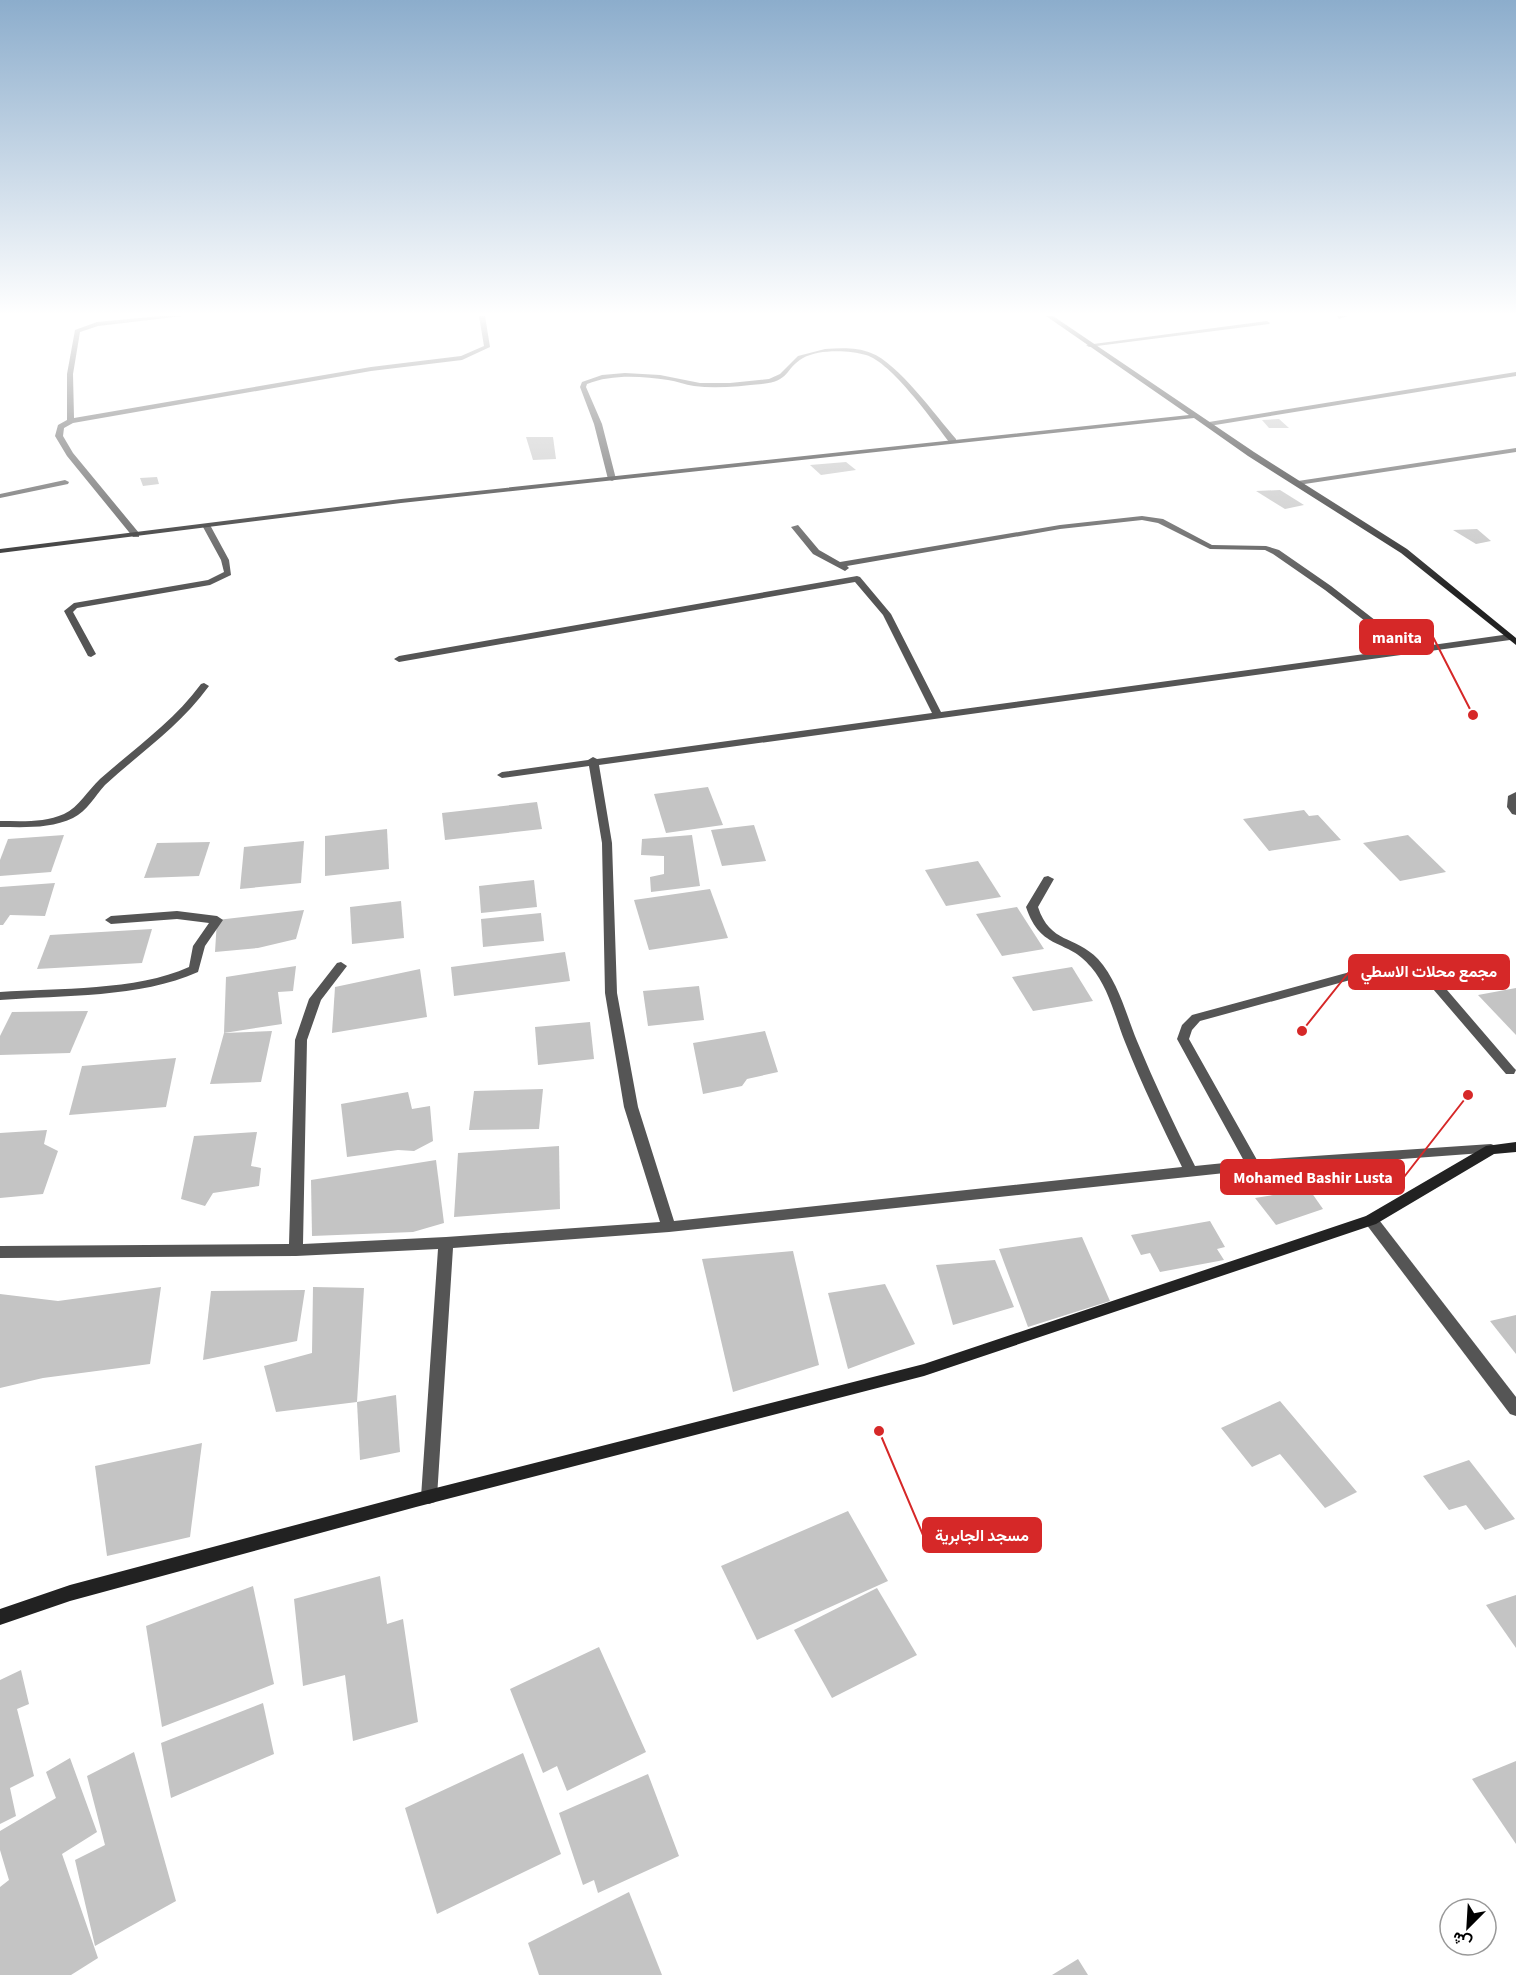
<svg xmlns="http://www.w3.org/2000/svg" width="1516" height="1975" font-family="'Source Sans 3',Vazirmatn,sans-serif">
<style>
.building{fill:#c4c4c4}
.lines{fill:none;stroke-linecap:round;stroke-linejoin:round}
.street{fill:#555;fill-rule:evenodd}
.secondary{fill:#222;fill-rule:evenodd}
.leader{fill:none;stroke:#d62828;stroke-width:2}
.callout-dot{fill:#d62828;stroke:#fff;stroke-width:2}
.callout{fill:#d62828;stroke:#d62828;stroke-width:2}
.callout-label{font-size:16px;text-anchor:middle;font-weight:bold;fill:#fff}
</style>
<rect width="100%" height="100%" fill="#fff"/>
<!-- building -->
<g class="building">
<polygon points="1279,419 1289,428 1269,428 1262,420"/>
<polygon points="526,437 553,437 556,459 533,460"/>
<polygon points="846,462 856,470 821,475 810,465"/>
<polygon points="157,477 159,484 143,486 140,478"/>
<polygon points="1280,490 1304,505 1285,509 1256,491"/>
<polygon points="1477,529 1491,541 1476,544 1453,530"/>
<polygon points="708,787 723,825 666,833 654,794"/>
<polygon points="537,802 542,829 445,840 442,813"/>
<polygon points="1304,810 1309,816 1318,815 1341,840 1269,851 1243,819"/>
<polygon points="754,825 766,861 722,866 711,830"/>
<polygon points="387,829 389,869 325,876 325,836"/>
<polygon points="64,835 51,872 0,876 0,860 8,839"/>
<polygon points="692,835 700,886 651,892 650,877 664,874 664,856 641,855 642,839"/>
<polygon points="1408,835 1446,872 1400,881 1363,843"/>
<polygon points="304,841 301,883 240,889 244,847"/>
<polygon points="210,842 199,876 144,878 157,843"/>
<polygon points="978,861 1001,897 946,906 925,870"/>
<polygon points="534,880 537,907 481,913 479,886"/>
<polygon points="55,883 45,916 10,915 3,925 0,925 0,887"/>
<polygon points="710,889 728,938 649,950 634,900"/>
<polygon points="401,901 404,938 352,944 350,907"/>
<polygon points="1017,907 1044,949 1002,956 976,914"/>
<polygon points="304,910 296,939 258,948 215,952 217,920"/>
<polygon points="541,913 544,941 483,947 481,919"/>
<polygon points="152,929 142,963 37,969 50,935"/>
<polygon points="565,952 570,981 454,996 451,967"/>
<polygon points="296,966 293,991 278,992 282,1024 224,1033 272,1031 261,1082 210,1084 224,1033 226,977"/>
<polygon points="1072,967 1093,1001 1033,1011 1012,977"/>
<polygon points="420,969 427,1017 332,1033 335,987"/>
<polygon points="699,986 704,1020 648,1026 643,991"/>
<polygon points="1516,988 1516,1035 1478,995"/>
<polygon points="88,1011 70,1053 0,1055 0,1036 12,1012"/>
<polygon points="590,1022 594,1059 538,1065 535,1027"/>
<polygon points="765,1031 778,1072 747,1079 742,1086 703,1094 693,1043"/>
<polygon points="176,1058 166,1107 69,1115 82,1066"/>
<polygon points="543,1089 539,1129 469,1130 474,1091"/>
<polygon points="408,1092 412,1109 430,1106 433,1141 414,1151 398,1150 347,1157 341,1104"/>
<polygon points="47,1130 44,1144 58,1151 43,1194 0,1198 0,1133"/>
<polygon points="257,1132 251,1166 261,1168 259,1186 213,1193 205,1206 181,1199 194,1136"/>
<polygon points="559,1146 560,1209 454,1217 458,1153"/>
<polygon points="436,1160 444,1223 413,1232 312,1236 311,1180"/>
<polygon points="1309,1189 1323,1209 1276,1225 1255,1198"/>
<polygon points="1210,1221 1225,1247 1217,1249 1224,1260 1160,1272 1150,1253 1141,1255 1131,1235"/>
<polygon points="1082,1237 1110,1301 1028,1327 999,1249"/>
<polygon points="793,1251 819,1365 733,1392 702,1259"/>
<polygon points="995,1260 1014,1307 953,1325 936,1265"/>
<polygon points="885,1284 915,1344 848,1369 828,1293"/>
<polygon points="161,1287 150,1364 43,1378 0,1388 0,1294 58,1301"/>
<polygon points="313,1287 364,1288 357,1402 276,1412 264,1366 312,1353"/>
<polygon points="305,1290 297,1341 203,1360 211,1291"/>
<polygon points="1516,1315 1516,1354 1490,1321"/>
<polygon points="396,1395 400,1452 360,1460 357,1402"/>
<polygon points="1280,1401 1357,1492 1325,1508 1280,1454 1252,1467 1221,1428"/>
<polygon points="202,1443 190,1537 107,1556 95,1466"/>
<polygon points="1469,1460 1515,1519 1485,1530 1466,1505 1449,1510 1423,1476"/>
<polygon points="848,1511 888,1581 757,1640 721,1566"/>
<polygon points="380,1576 387,1624 403,1619 418,1722 353,1741 345,1675 303,1686 294,1599"/>
<polygon points="253,1586 274,1684 162,1727 146,1626"/>
<polygon points="877,1588 917,1655 832,1698 794,1630"/>
<polygon points="1516,1595 1516,1648 1486,1605"/>
<polygon points="599,1647 646,1752 567,1791 557,1766 543,1773 510,1689"/>
<polygon points="21,1670 29,1704 17,1709 34,1776 10,1788 16,1816 0,1824 0,1680"/>
<polygon points="263,1703 274,1754 171,1798 161,1743"/>
<polygon points="134,1752 176,1901 95,1946 75,1860 105,1845 87,1776"/>
<polygon points="523,1753 561,1854 437,1914 405,1808"/>
<polygon points="70,1758 97,1832 62,1854 98,1958 71,1975 0,1975 0,1887 9,1880 0,1850 0,1831 56,1798 46,1772"/>
<polygon points="1516,1761 1516,1844 1472,1779"/>
<polygon points="648,1774 679,1856 598,1893 594,1880 583,1885 559,1813"/>
<polygon points="629,1892 662,1975 539,1975 528,1943"/>
<polygon points="1078,1959 1088,1975 1052,1975"/>
</g>
<g class="lines">
<!-- street -->
<g class="street">
<polygon points="161,316 183,316 98,326 80,332 73,374 74,418 371,367 461,356 484,346 479,316 485,316 490,347 462,360 371,371 73,423 64,428 63,436 73,453 139,533 139,537 133,537 67,456 55,436 58,425 67,420 67,374 75,330 97,322"/>
<polygon points="1337,316 1347,316 1339,319"/>
<polygon points="1267,321 1270,323 1269,324 1089,347 1086,345"/>
<path d="M825,349C840,348 857,347 871,353C898,363 936,416 956,439V443H950C933,421 891,362 866,355C849,350 819,349 803,358C784,369 791,381 762,384C740,386 717,389 694,386C685,385 677,381 668,380C642,376 611,374 587,384L586,387L602,424L616,479L612,481L608,479L594,424L580,387L582,382L602,375L625,373L660,375L700,383H730L769,379L780,374L798,356Z"/>
<polygon points="1516,372 1516,376 1209,426 1205,424 1209,422"/>
<polygon points="1516,448 1516,452 1298,485 1294,483 1298,481"/>
<polygon points="65,480 69,482 68,484 0,498 0,494"/>
<path d="M1142,516L1163,519L1212,545L1266,546L1279,550L1331,586L1411,648L1510,634L1514,637L1510,640L599,765L612,843L617,993L638,1107L674,1221L1182,1167C1162,1126 1142,1085 1125,1042C1115,1017 1109,988 1091,967C1068,938 1041,952 1026,907L1044,877L1048,876L1054,879L1038,907C1050,944 1075,935 1098,959C1118,981 1126,1014 1137,1041C1155,1084 1174,1125 1195,1166L1244,1161L1177,1039L1182,1025L1192,1015L1394,960L1418,966L1435,976L1514,1068L1516,1070L1514,1074H1506L1427,982L1409,971L1394,968L1200,1021L1192,1030L1189,1039L1257,1160L1491,1144L1496,1146L1498,1149L1496,1152L1253,1170L669,1232L453,1248L437,1497L435,1502L429,1504L423,1502L421,1497L438,1249L296,1256L0,1258V1246L289,1244L295,1040L309,999L337,963L341,962L347,966L321,1000L307,1040L303,1244L446,1237L660,1222L624,1107L605,993L602,843L589,766L502,778L497,775L502,772L588,760L593,757L597,759L932,713L883,615L855,582L399,662L394,659L399,656L857,576L860,577L891,614L941,712L1401,649L1325,590L1273,554L1265,550L1210,549L1158,523L1142,520L1060,529L847,566L849,568L845,571L813,554L791,527L798,525L819,550L840,562L1060,525Z"/>
<polygon points="204,525 210,525 229,560 231,575 210,585 77,608 73,612 96,654 91,657 88,656 64,611 74,603 208,580 224,572 221,560 203,527"/>
<path d="M204,683L209,686C180,726 141,752 105,785C95,796 87,811 73,818C50,829 24,827 0,827V821C21,821 44,823 64,814C79,807 88,790 100,779C135,748 173,722 201,684Z"/>
<polygon points="1516,792 1516,815 1512,814 1507,807 1508,796"/>
<path d="M177,911L217,916L223,920L205,946L198,972C140,998 63,995 0,1000V992C58,988 136,991 189,967L193,946L209,923L177,919L111,924L105,920L111,916Z"/>
<polygon points="1371,1215 1376,1216 1516,1397 1516,1416 1510,1414 1366,1224 1364,1220 1366,1216"/>
</g>
<!-- secondary -->
<g class="secondary">
<polygon points="1046,316 1053,316 1254,452 1407,549 1516,638 1516,645 1401,553 1248,456 1194,418 401,503 0,553 0,549 401,499 1189,415"/>
<polygon points="1516,1142 1516,1152 1494,1154 1376,1224 924,1376 416,1507 70,1601 0,1625 0,1609 70,1585 416,1493 924,1364 1366,1216 1486,1146"/>
</g>
</g>
<!-- sky -->
<linearGradient id="sky" x2="0" y2="1"><stop stop-color="#8cadcc"/><stop offset="0.53" stop-color="#fff"/><stop offset="1" stop-color="#fff" stop-opacity="0"/></linearGradient>
<rect width="1516" height="593" fill="url(#sky)"/>
<!-- callouts -->
<path class="leader" d="M1473 715L1433 637M1302 1031L1349 972M1468 1095L1404 1177M879 1431L923 1535"/>
<g class="callout-dot">
<circle cx="1473" cy="715" r="6"/>
<circle cx="1302" cy="1031" r="6"/>
<circle cx="1468" cy="1095" r="6"/>
<circle cx="879" cy="1431" r="6"/>
</g>
<g class="callout">
<rect x="1360" y="620" width="73" height="34" rx="6"/>
<rect x="1349" y="955" width="160" height="34" rx="6"/>
<rect x="1221" y="1160" width="183" height="34" rx="6"/>
<rect x="923" y="1518" width="118" height="34" rx="6"/>
</g>
<g class="callout-label">
<text x="1397" y="643">manita</text>
<text x="1429" y="977">مجمع محلات الاسطي</text>
<text x="1313" y="1183">Mohamed Bashir Lusta</text>
<text x="982" y="1541">مسجد الجابرية</text>
</g>
<!-- north arrow -->
<g transform="translate(1468 1927) rotate(204)"><circle r="28" fill="#ffffff" stroke="#999999" stroke-width="1.5"/>
<path d="M0-4.5L10 22L0 15L-10 22Z" fill="#000000"/>
<text y="-9" font-size="16" font-weight="bold" text-anchor="middle" fill="#000000">ش</text>
</g>
</svg>
